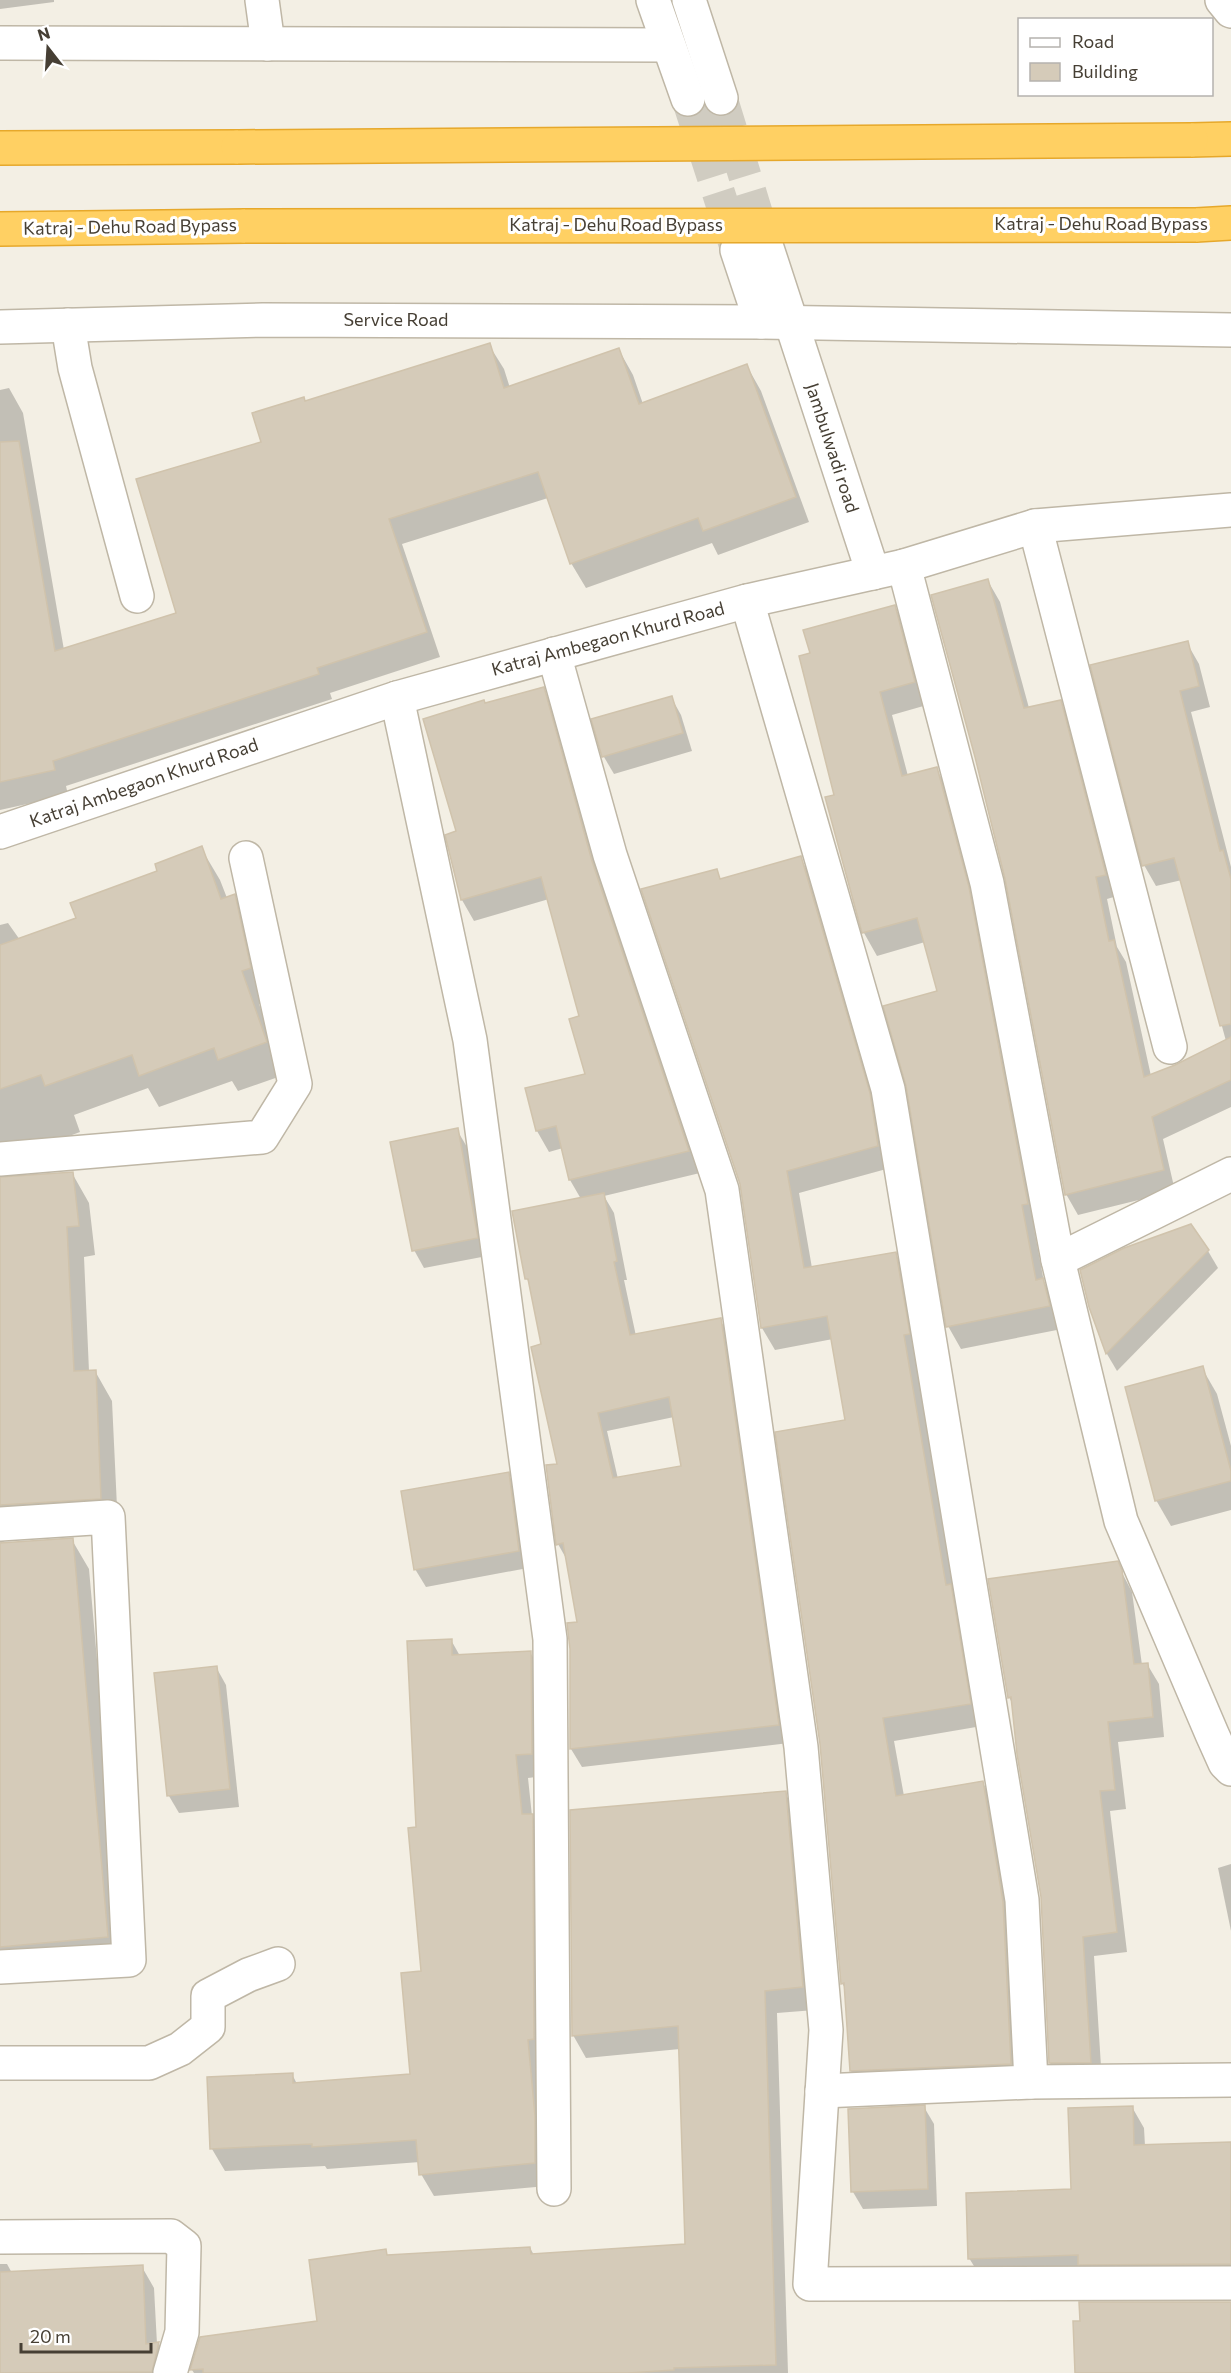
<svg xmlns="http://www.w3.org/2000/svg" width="1231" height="2373" font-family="Commissioner,sans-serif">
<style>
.shadow{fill:#0003;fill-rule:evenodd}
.building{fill:#d5cbb9;stroke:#d0c3ac;stroke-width:1.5;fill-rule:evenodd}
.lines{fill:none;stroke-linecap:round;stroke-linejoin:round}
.minor-tunnel{stroke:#d0ccc1;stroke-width:33;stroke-dasharray:33 16;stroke-linecap:butt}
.minor-casing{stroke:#bfb7a6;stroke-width:36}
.highway-casing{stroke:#e6a82b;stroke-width:36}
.minor{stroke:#fff;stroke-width:33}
.highway{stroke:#ffd063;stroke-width:33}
.highway-bridge-casing{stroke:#e6a82b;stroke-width:36;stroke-linecap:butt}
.highway-bridge{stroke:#ffd063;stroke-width:33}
.labels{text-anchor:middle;stroke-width:6;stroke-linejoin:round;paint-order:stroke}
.street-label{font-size:18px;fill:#463f34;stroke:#fff}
</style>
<rect width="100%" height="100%" fill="#f3efe4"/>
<!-- shadow -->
<g class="shadow">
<polygon points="0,0 54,0 54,2 0,9"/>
<polygon points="489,345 504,369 510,388 619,350 633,375 643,404 747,366 761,391 809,522 718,555 712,543 586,588 571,563 548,498 402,544 440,657 330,693 332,699 66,786 68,795 0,810 0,390 9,388 23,413 64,650 178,614 263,443 306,403"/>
<polygon points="988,581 1000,602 1029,708 1060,702 1072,723 1117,896 1107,899 1117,947 1126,962 1151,1076 1226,1041 1182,880 1156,886 1144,865 1187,643 1199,664 1210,707 1191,712 1231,867 1231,1107 1163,1139 1175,1191 1078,1215 1066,1194"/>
<polygon points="894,606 907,629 927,705 892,715 908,776 936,769 950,792 981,912 1041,1227 1034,1228 1044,1282 1055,1302 1062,1329 961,1349 948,1326 938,992 925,942 877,956 864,933 827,798 836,796 812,655"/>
<path d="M543,689L555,710L700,1173L604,1196L614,1213L627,1280H624L636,1336L720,1320L731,1338L789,1743L582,1767L571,1749L572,1649L579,1623L567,1560L558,1544L559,1465L543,1345L532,1288L527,1279L581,1199L570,1180L563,1148L549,1152L537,1131L587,1075L581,1017L549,899L474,921L462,900L447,836L457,832L485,705ZM674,1417L682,1468L618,1479L607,1431Z"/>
<polygon points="671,697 681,715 692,751 614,774 604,757"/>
<polygon points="201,848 220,880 227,898 234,896 253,928 268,1001 259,1004 284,1075 238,1091 232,1081 159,1107 148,1088 74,1115 80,1132 0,1162 0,925 8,923 20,940 78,919"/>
<polygon points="800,858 813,880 882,1117 890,1168 799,1193 812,1268 895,1253 908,1275 921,1356 916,1357 956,1595 982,1726 894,1741 904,1796 983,1783 995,1805 1015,1925 1023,2086 864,2093 851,2071 846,1990 842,1983 846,1421 833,1339 775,1350 762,1328 716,870 721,880"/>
<polygon points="457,1130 467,1147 487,1256 424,1268 414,1250"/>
<polygon points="72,1173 89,1203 95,1255 84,1257 89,1371 95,1371 112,1401 118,1528 7,1538 1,1544 72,1540 89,1569 124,1966 0,1978 0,1179"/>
<polygon points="1208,1251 1218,1268 1117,1371 1107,1354 1090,1307"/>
<polygon points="1202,1368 1217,1394 1231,1446 1231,1510 1171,1526 1156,1500"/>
<polygon points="508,1474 518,1491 528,1568 426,1587 415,1569"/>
<polygon points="1117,1563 1132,1592 1142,1665 1147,1664 1159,1684 1164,1737 1118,1742 1126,1809 1110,1811 1127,1952 1094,1956 1102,2082 1062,2083 1050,2063 1042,1897 1013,1705 1009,1697"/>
<polygon points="451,1640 460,1656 530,1652 543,1675 544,1776 528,1778 532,1816 545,1837 547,2186 434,2196 421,2174 420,2162 327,2169 325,2166 225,2171 212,2149 292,2074 297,2084 412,2076 422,1973 417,1829"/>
<polygon points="216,1667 226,1685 239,1807 179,1813 169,1796"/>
<polygon points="785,1793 798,1815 815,2010 777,2013 788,2373 194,2373 192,2370 201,2338 319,2322 385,2251 388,2257 530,2248 534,2255 687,2245 680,2049 586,2058 573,2035"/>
<polygon points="1231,1864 1231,1931 1218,1868"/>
<polygon points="924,2107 934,2124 937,2206 863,2209 853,2192"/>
<polygon points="1132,2107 1144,2128 1145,2146 1231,2144 1231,2285 982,2279 969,2258 1072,2191"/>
<polygon points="0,2264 7,2264 12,2273 142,2267 154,2288 157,2344 159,2344 171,2365 169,2373 0,2373"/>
</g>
<!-- building -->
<g class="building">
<polygon points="490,343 504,388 619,348 639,404 747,364 796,497 703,531 698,518 570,564 538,472 389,519 427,632 317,668 319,674 53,761 55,770 0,782 0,442 19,441 55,651 176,613 136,479 261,442 252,413 304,397 305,401"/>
<polygon points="988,579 1024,708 1061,700 1106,875 1096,877 1109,941 1114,940 1144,1077 1175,1065 1231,1037 1231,1080 1152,1117 1164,1170 1065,1195 1005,879 975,757 931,595"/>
<polygon points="895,605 915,682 880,692 902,776 937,767 969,887 1028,1204 1022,1205 1036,1280 1043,1278 1050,1306 946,1327 906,1086 883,1006 937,991 917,918 862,933 825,797 834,795 799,656 810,653 803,630"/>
<polygon points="1188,641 1199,686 1180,691 1220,851 1223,850 1231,879 1231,1024 1220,1026 1174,858 1142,866 1090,665"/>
<polygon points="544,687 592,861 689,1151 569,1180 556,1126 536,1131 525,1088 585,1074 569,1019 579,1016 541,877 461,900 445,835 456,831 423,719 484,700 485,703"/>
<polygon points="672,696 683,733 602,757 591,719"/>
<polygon points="202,846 221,899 235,894 251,968 242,971 267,1042 218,1060 214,1048 139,1076 132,1055 45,1086 41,1075 0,1089 0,945 76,918 70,903 157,871 155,864"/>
<polygon points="801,856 870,1093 878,1146 787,1171 804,1268 896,1252 910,1334 904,1335 946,1585 951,1584 971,1704 883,1718 896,1796 983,1781 1003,1902 1011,2064 850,2071 844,1983 841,1984 820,1744 775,1432 845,1420 827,1316 761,1328 740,1184 641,889 717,869 720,879"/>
<polygon points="458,1128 478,1238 412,1251 390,1142"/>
<polygon points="73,1172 79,1226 67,1227 74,1371 96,1370 101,1499 0,1505 0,1177"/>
<path d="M604,1193L617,1261L614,1262L630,1335L721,1318L779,1725L570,1749V1649L567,1623L577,1622L563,1543L556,1545L546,1465L557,1464L531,1347L541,1344L528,1279H525L512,1211ZM669,1397L681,1466L613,1478L598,1413Z"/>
<polygon points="1191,1224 1209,1250 1106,1354 1089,1307 1080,1270 1124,1248"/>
<polygon points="1203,1366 1231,1471 1231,1481 1155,1501 1125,1387"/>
<polygon points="509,1472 519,1551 414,1570 401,1491"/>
<polygon points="73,1538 108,1937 0,1947 0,1543"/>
<polygon points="1118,1561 1122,1570 1134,1664 1148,1663 1153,1717 1108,1722 1115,1790 1100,1791 1117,1932 1083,1937 1091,2063 1049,2063 1041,1897 1017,1754 1011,1697 1008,1698 988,1579"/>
<polygon points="452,1639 452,1655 531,1651 532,1754 516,1755 522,1814 533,1814 534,2039 528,2040 535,2116 535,2163 419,2175 416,2140 312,2147 312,2144 210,2149 207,2077 293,2073 293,2083 410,2074 401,1973 421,1971 408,1828 416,1827 407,1641"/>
<polygon points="217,1666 230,1789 167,1796 154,1673"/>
<polygon points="786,1791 803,1987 765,1991 776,2365 674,2368 674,2370 628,2373 203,2373 203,2369 190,2370 200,2337 317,2321 309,2260 386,2249 387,2255 530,2247 531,2254 685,2244 678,2026 572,2036 570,1810"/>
<polygon points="925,2105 928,2189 851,2192 848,2109"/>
<polygon points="1133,2106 1134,2145 1231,2142 1231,2264 1078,2265 1078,2255 968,2259 966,2193 1071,2189 1068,2108"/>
<polygon points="143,2265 146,2344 159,2342 152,2372 0,2373 0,2272"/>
<polygon points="1079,2302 1231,2302 1231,2373 1075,2373 1073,2321 1080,2321"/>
</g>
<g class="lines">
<!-- minor-tunnel -->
<g class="minor-tunnel">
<polyline points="721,98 767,248"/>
<polyline points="688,99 737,250"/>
</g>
<!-- minor casing -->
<g class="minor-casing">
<g id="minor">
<polyline points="262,0 268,44"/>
<polyline points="653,0 688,99"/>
<polyline points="689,0 721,98"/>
<polyline points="1222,0 1231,11"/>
<polyline points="0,43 668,45"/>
<polyline points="767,248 873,573"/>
<polyline points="737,250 761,322"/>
<polyline points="68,325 75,368 137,596"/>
<polyline points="0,327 263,320 761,322 1231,330"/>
<polyline points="1035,526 1170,1047"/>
<polyline points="904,566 987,883 1058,1260 1121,1521 1212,1734 1225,1763 1231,1769"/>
<polyline points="747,601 888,1089 1022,1900 1031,2082 822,2091"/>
<polyline points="554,654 610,855 722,1190 801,1747 826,2030 810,2284 1231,2283"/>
<polyline points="397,698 470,1040 550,1639 554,2189"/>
<polyline points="0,832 397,698 747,601 904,566 1035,526 1231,510"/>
<polyline points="0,1159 262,1137 295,1084 246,858"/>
<polyline points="1058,1260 1231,1174"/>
<polyline points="0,1524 108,1517 129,1960 0,1967"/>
<polyline points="0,2063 149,2063 180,2049 208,2027 208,1996 248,1975 278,1964"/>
<polyline points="1031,2082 1231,2080"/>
<polyline points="0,2237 171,2236 184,2246 182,2332 170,2373"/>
</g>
</g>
<!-- highway casing -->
<g class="highway-casing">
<g id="highway">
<polyline points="1191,140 1231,139"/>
<polyline points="0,148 238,147"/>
<polyline points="1196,225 1231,223"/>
<polyline points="0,229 245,226"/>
</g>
</g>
<!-- minor -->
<use href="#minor" class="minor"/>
<!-- highway -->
<use href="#highway" class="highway"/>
<!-- highway-bridge casing -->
<g class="highway-bridge-casing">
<g id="highway-bridge">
<polyline points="238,147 1191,140"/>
<polyline points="245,226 1196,225"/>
</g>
</g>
<!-- highway-bridge -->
<use href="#highway-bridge" class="highway-bridge"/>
</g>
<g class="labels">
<!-- street labels -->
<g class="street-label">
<text x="1101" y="230">Katraj - Dehu Road Bypass</text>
<text x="616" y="231">Katraj - Dehu Road Bypass</text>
<text transform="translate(130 227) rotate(-1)" y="6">Katraj - Dehu Road Bypass</text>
<text x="396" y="326">Service Road</text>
<text transform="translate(832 448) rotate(72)" y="6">Jambulwadi road</text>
<text transform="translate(608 639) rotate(-15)" y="6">Katraj Ambegaon Khurd Road</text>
<text transform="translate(144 783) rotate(-19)" y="6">Katraj Ambegaon Khurd Road</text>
</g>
</g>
<!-- legend -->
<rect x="1018" y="18" width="195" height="78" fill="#ffffff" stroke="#b5b2ae" stroke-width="1.5"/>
<rect x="1030" y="38" width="30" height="9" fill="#ffffff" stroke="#b5b2ae" stroke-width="1.5"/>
<text x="1072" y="48" font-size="18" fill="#463f34">Road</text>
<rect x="1030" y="63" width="30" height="18" fill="#d5cbb9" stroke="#b5b2ae" stroke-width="1.5"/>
<text x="1072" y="78" font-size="18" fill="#463f34">Building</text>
<!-- north arrow -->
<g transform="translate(48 48) rotate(343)" stroke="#ffffff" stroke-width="4.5" paint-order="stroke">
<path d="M0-4.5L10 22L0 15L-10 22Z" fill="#463f34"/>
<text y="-9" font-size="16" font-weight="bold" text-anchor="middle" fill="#463f34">N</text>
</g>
<!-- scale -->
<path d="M21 2343v9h130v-9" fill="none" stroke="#463f34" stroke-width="3"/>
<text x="30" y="2343" font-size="18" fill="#463f34" stroke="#ffffff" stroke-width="4.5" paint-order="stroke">20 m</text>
</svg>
